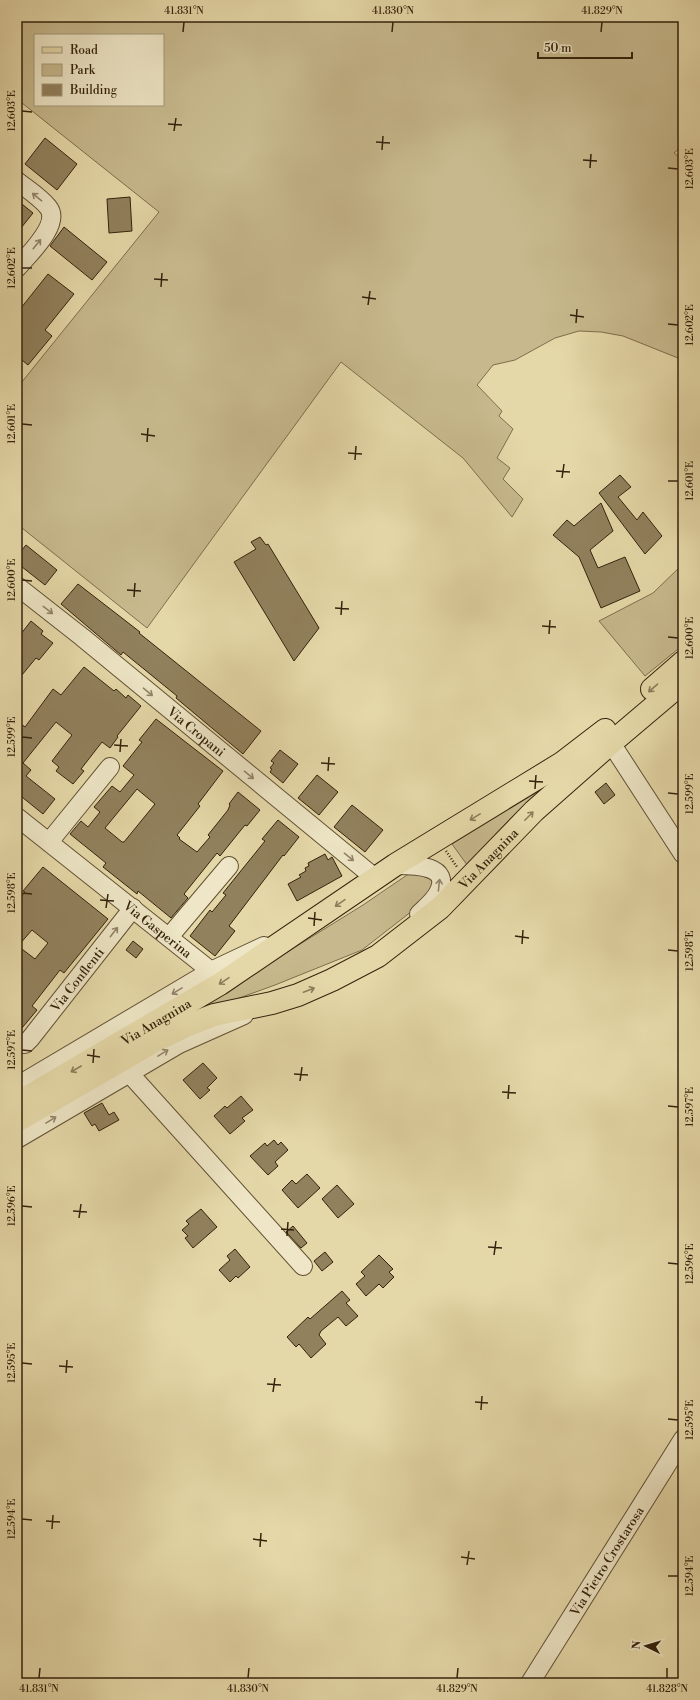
<svg xmlns="http://www.w3.org/2000/svg" width="700" height="1700" font-family="'Libre Bodoni',serif">
<style>
.green{fill:#c7b98d;stroke:#7e6e4c;fill-rule:evenodd}
.building{fill:#91815d;stroke:#35220c;fill-rule:evenodd}
.lines{fill:none;stroke-linecap:round;stroke-linejoin:round}
.minor-casing{stroke:#615033;stroke-width:20}
.major-casing{stroke:#35220c;stroke-width:24}
.path{stroke:#35220c;stroke-width:2.5;stroke-dasharray:1 2;stroke-linecap:butt}
.minor{stroke:#eee6c6;stroke-width:18}
.major{stroke:#e5d8a8;stroke-width:22}
.oneway{stroke:#928469}
.oneway2{stroke:#8d7d5a}
.ticks{fill:none;stroke:#35220c;stroke-width:1.5}
.labels{text-anchor:middle;stroke-width:3;stroke-linejoin:round;paint-order:stroke}
.street-label{font-size:13px;fill:#35220c;stroke:#eee6c6}
.neatline{fill:none;stroke:#35220c;stroke-width:1.5}
.ticks-label{font-size:10px;text-anchor:middle;fill:#35220c}
</style>
<rect width="100%" height="100%" fill="#e5d8a8"/>
<filter id="stains"><feTurbulence type="fractalNoise" baseFrequency=".005" numOctaves="4"/><feColorMatrix values="0 0 0 0 .2 0 0 0 0 .09 0 0 0 0 .02 0 0 0 .5 -.17"/></filter>
<radialGradient id="worn" r=".72"><stop offset=".6" stop-color="#630" stop-opacity="0"/><stop offset="1" stop-color="#630" stop-opacity=".3"/></radialGradient>
<!-- green -->
<g class="green">
<path d="M17,17H683V145L674,153L683,160V360L623,336L601,332L579,331L555,338L515,360L493,365L477,385L502,411L499,416L513,429L497,458L510,468L503,479L523,499L512,517L463,458L341,362L147,628L17,524V388L159,212L17,99ZM35,35H163V105H35Z"/>
<polygon points="683,564 683,645 645,676 599,621 653,593"/>
<polygon points="565,775 470,869 452,844"/>
<polygon points="414,873 433,880 432,891 412,911 362,950 275,985 176,1021 363,905 407,875"/>
</g>
<!-- building -->
<g class="building">
<polygon points="45,138 77,164 57,190 25,164"/>
<polygon points="130,197 132,231 109,233 107,199"/>
<polygon points="17,200 33,213 17,233"/>
<polygon points="64,227 107,262 92,280 50,246"/>
<polygon points="48,274 74,294 45,330 52,336 28,365 17,356 17,313"/>
<polygon points="620,475 631,487 618,497 637,520 643,512 662,536 645,554 599,493"/>
<polygon points="601,503 613,531 590,550 598,568 625,557 640,591 601,608 579,557 553,535 567,520 574,526"/>
<polygon points="260,537 266,545 268,544 319,628 294,661 234,562 256,549 251,542"/>
<polygon points="26,545 57,570 45,585 17,563 17,556"/>
<polygon points="78,584 140,632 139,633 261,731 243,754 176,698 177,696 123,652 121,655 61,604"/>
<polygon points="31,621 43,631 41,634 53,643 39,660 36,658 17,681 17,639"/>
<polygon points="84,667 114,691 116,689 126,698 128,695 141,706 117,736 118,737 110,748 102,742 81,769 84,771 73,784 56,771 59,767 52,761 72,735 56,722 23,763 31,770 26,776 55,799 43,814 17,793 17,730 21,724 25,727 53,689 61,695"/>
<path d="M156,719L223,771L198,804L200,806L177,835L180,838L179,839L197,852L210,837L208,835L228,810L230,805L229,804L238,792L260,810L247,826L245,825L220,856L217,853L184,894L188,898L171,918L138,891L137,894L103,867L106,863L70,834L81,821L88,827L100,812L94,807L112,786L120,792L134,775L123,766L142,742L139,740ZM137,789L155,804L124,842H122L105,828Z"/>
<polygon points="280,750 298,764 283,783 270,772 272,769 270,768 274,763 271,761"/>
<polygon points="317,775 338,792 319,815 298,798"/>
<polygon points="606,783 615,795 604,804 595,792"/>
<polygon points="352,805 383,830 365,852 334,827"/>
<polygon points="278,820 299,837 284,856 283,855 229,926 235,931 215,956 190,936 210,910 212,912 226,895 223,893 265,841 262,839"/>
<polygon points="325,854 328,860 332,857 342,876 297,901 288,884 301,877 299,875 306,871 305,868 309,866 308,863"/>
<path d="M43,867L108,919L64,973L60,970L32,1006L37,1010L17,1034V902L25,892L23,891ZM32,930L48,943L35,959L18,946Z"/>
<polygon points="133,941 143,949 136,958 126,950"/>
<polygon points="203,1063 217,1078 207,1088 210,1090 200,1099 183,1080"/>
<polygon points="241,1096 253,1110 242,1118 245,1121 230,1134 214,1116 225,1106 227,1108"/>
<polygon points="102,1103 109,1115 114,1112 119,1120 99,1131 95,1124 92,1126 84,1113"/>
<polygon points="274,1140 278,1145 281,1142 288,1150 275,1162 278,1166 268,1175 250,1156 265,1143 267,1146"/>
<polygon points="307,1174 320,1188 298,1208 282,1190 292,1180 296,1184"/>
<polygon points="337,1185 354,1204 338,1218 322,1199"/>
<polygon points="201,1209 217,1227 193,1248 185,1238 188,1236 182,1230 189,1224 186,1221"/>
<polygon points="293,1226 307,1243 301,1248 286,1232"/>
<polygon points="235,1249 250,1267 238,1278 236,1276 230,1282 219,1270 230,1260 227,1256"/>
<polygon points="325,1252 333,1262 322,1271 314,1261"/>
<polygon points="379,1255 393,1269 389,1272 394,1277 383,1288 379,1284 366,1296 356,1284 365,1276 361,1272"/>
<polygon points="342,1291 350,1300 346,1303 358,1316 346,1326 338,1317 321,1331 319,1335 326,1344 311,1358 299,1344 296,1347 287,1337 308,1317 310,1319"/>
</g>
<g class="lines">
<!-- minor casing -->
<g class="minor-casing">
<g id="minor">
<path d="M17,181C27,189 40,197 48,207C62,224 28,255 17,268"/>
<path id="s1" d="M17,586L82,637L375,878"/>
<polyline points="611,743 683,854"/>
<path id="s2" d="M17,817L211,971"/>
<polyline points="49,842 110,767"/>
<path d="M395,865C412,865 453,864 438,893C434,901 425,908 419,914"/>
<polyline points="169,937 229,866"/>
<path id="s3" d="M17,1044H25L30,1039L133,908"/>
<polyline points="130,1074 303,1266"/>
<polyline points="17,1086 211,971 264,946"/>
<polyline points="17,1139 179,1044 244,1015"/>
<path id="s4" d="M530,1683L683,1439"/>
</g>
</g>
<!-- major casing -->
<g class="major-casing">
<g id="major">
<polyline points="652,689 683,662"/>
<path id="s5" d="M17,1103L220,984L395,865L562,763L605,730"/>
<path id="s6" d="M17,1121L155,1041L186,1026L214,1015L272,1003L298,995L332,980L378,956L440,908L534,811L611,743L683,682"/>
</g>
</g>
<!-- path -->
<polyline class="path" points="446,851 457,867"/>
<!-- minor -->
<use href="#minor" class="minor"/>
<!-- major -->
<use href="#major" class="major"/>
</g>
<!-- one-way arrows -->
<defs><path id="oneway-shaft" d="M-6 0H5M1.5-3L5.5 0L1.5 3" fill="none" stroke-width="1.6" stroke-linecap="round" stroke-linejoin="round"/></defs>
<g class="oneway">
<use href="#oneway-shaft" transform="translate(37 197) rotate(-141)"/>
<use href="#oneway-shaft" transform="translate(37 244) rotate(-51)"/>
<use href="#oneway-shaft" transform="translate(48 610) rotate(38)"/>
<use href="#oneway-shaft" transform="translate(148 692) rotate(40)"/>
<use href="#oneway-shaft" transform="translate(249 775) rotate(39)"/>
<use href="#oneway-shaft" transform="translate(349 857) rotate(39)"/>
<use href="#oneway-shaft" transform="translate(439 885) rotate(-84)"/>
<use href="#oneway-shaft" transform="translate(114 932) rotate(-52)"/>
<use href="#oneway-shaft" transform="translate(177 991) rotate(149)"/>
<use href="#oneway-shaft" transform="translate(163 1053) rotate(-31)"/>
<use href="#oneway-shaft" transform="translate(51 1120) rotate(-31)"/>
</g>
<g class="oneway2">
<use href="#oneway-shaft" transform="translate(653 688) rotate(139)"/>
<use href="#oneway-shaft" transform="translate(529 816) rotate(-45)"/>
<use href="#oneway-shaft" transform="translate(475 817) rotate(149)"/>
<use href="#oneway-shaft" transform="translate(340 903) rotate(145)"/>
<use href="#oneway-shaft" transform="translate(224 981) rotate(146)"/>
<use href="#oneway-shaft" transform="translate(309 990) rotate(-21)"/>
<use href="#oneway-shaft" transform="translate(76 1069) rotate(150)"/>
</g>
<!-- ticks -->
<path class="ticks" d="M183,32L184,22M392,32L393,22M601,32L602,22M22,111L32,112M168,124L182,125M174,131L176,118M376,142L390,143M382,150L383,136M583,160L597,161M590,168L591,154M668,168L678,169M22,268H32M154,279L168,280M161,287L162,273M362,297L376,299M368,305L370,291M570,315L584,317M576,323L577,309M668,324L678,325M22,424L32,425M141,434L155,436M147,442L148,428M348,453L362,454M355,460L356,446M556,471L570,472M562,478L564,464M668,481H678M22,580L32,581M127,590L141,591M134,597L135,583M335,608L349,609M341,615L342,601M542,626L556,627M549,634L550,620M668,637L678,638M22,737L32,738M114,745L128,746M120,752L121,739M321,763L335,764M328,771L329,757M529,781L543,782M535,789L536,775M668,793L678,794M22,893L32,894M100,900L114,901M106,908L108,894M308,918L322,920M314,926L315,912M515,936L529,938M522,944L523,930M668,950L678,951M22,1050L32,1051M87,1055L100,1057M93,1063L94,1049M294,1074L308,1075M300,1081L302,1067M502,1092L516,1093M508,1099L509,1085M668,1106L678,1107M22,1206L32,1207M73,1211L87,1212M79,1218L81,1204M281,1229L294,1230M287,1236L288,1222M488,1247L502,1248M494,1255L496,1241M668,1263L678,1264M22,1363L32,1364M59,1366L73,1367M66,1373L67,1360M267,1384L281,1385M273,1392L275,1378M475,1402L488,1403M481,1410L482,1396M668,1419L678,1420M22,1519L32,1520M46,1521L60,1522M52,1529L53,1515M253,1539L267,1541M260,1547L261,1533M461,1557L475,1559M467,1565L469,1551M668,1576H678M39,1678L40,1668M248,1678L249,1668M457,1678L458,1668M667,1678V1668"/>
<g class="labels">
<!-- street labels -->
<g class="street-label">
<text dy="5" stroke="none"><textPath href="#s1" startOffset="231">Via Cropani</textPath></text>
<text dy="5" stroke="none"><textPath href="#s6" startOffset="547">Via Anagnina</textPath></text>
<text dy="5" stroke="none"><textPath href="#s2" startOffset="180">Via Gasperina</textPath></text>
<text dy="5" stroke="none"><textPath href="#s3" startOffset="91">Via Conflenti</textPath></text>
<text dy="5" stroke="none"><textPath href="#s5" startOffset="161">Via Anagnina</textPath></text>
<text dy="5" stroke="none"><textPath href="#s4" startOffset="144">Via Pietro Crostarosa</textPath></text>
</g>
</g>
<!-- margin -->
<rect width="700" height="1700" fill="none" stroke="#e5d8a8" stroke-width="44"/>
<!-- legend -->
<rect x="34" y="34" width="130" height="72" fill="#eee6c6" stroke="#a4987c"/>
<rect x="42" y="47" width="20" height="6" fill="#e5d8a8" stroke="#a4987c"/>
<text x="70" y="54" font-size="12" fill="#35220c">Road</text>
<rect x="42" y="64" width="20" height="12" fill="#c7b98d" stroke="#a4987c"/>
<text x="70" y="74" font-size="12" fill="#35220c">Park</text>
<rect x="42" y="84" width="20" height="12" fill="#91815d" stroke="#a4987c"/>
<text x="70" y="94" font-size="12" fill="#35220c">Building</text>
<!-- north arrow -->
<g transform="translate(646 1646) rotate(275)" stroke="#eee6c6" stroke-width="3" paint-order="stroke">
<path d="M0-3L7 15L0 10L-7 15Z" fill="#35220c"/>
<text y="-6" font-size="11" font-weight="bold" text-anchor="middle" fill="#35220c">N</text>
</g>
<!-- scale -->
<path d="M538 52v6h94v-6" fill="none" stroke="#35220c" stroke-width="2"/>
<text x="544" y="52" font-size="12" fill="#35220c" stroke="#eee6c6" stroke-width="3" paint-order="stroke">50 m</text>
<rect x="22" y="22" width="656" height="1656" class="neatline"/>
<g class="ticks-label">
<text x="184" y="14">41.831°N</text>
<text x="393" y="14">41.830°N</text>
<text x="602" y="14">41.829°N</text>
<text transform="translate(11 111) rotate(-90)" y="4">12.603°E</text>
<text transform="translate(689 169) rotate(-90)" y="4">12.603°E</text>
<text transform="translate(11 268) rotate(-90)" y="4">12.602°E</text>
<text transform="translate(689 325) rotate(-90)" y="4">12.602°E</text>
<text transform="translate(11 424) rotate(-90)" y="4">12.601°E</text>
<text transform="translate(689 481) rotate(-90)" y="4">12.601°E</text>
<text transform="translate(11 580) rotate(-90)" y="4">12.600°E</text>
<text transform="translate(689 638) rotate(-90)" y="4">12.600°E</text>
<text transform="translate(11 737) rotate(-90)" y="4">12.599°E</text>
<text transform="translate(689 794) rotate(-90)" y="4">12.599°E</text>
<text transform="translate(11 893) rotate(-90)" y="4">12.598°E</text>
<text transform="translate(689 951) rotate(-90)" y="4">12.598°E</text>
<text transform="translate(11 1050) rotate(-90)" y="4">12.597°E</text>
<text transform="translate(689 1107) rotate(-90)" y="4">12.597°E</text>
<text transform="translate(11 1206) rotate(-90)" y="4">12.596°E</text>
<text transform="translate(689 1264) rotate(-90)" y="4">12.596°E</text>
<text transform="translate(11 1363) rotate(-90)" y="4">12.595°E</text>
<text transform="translate(689 1420) rotate(-90)" y="4">12.595°E</text>
<text transform="translate(11 1519) rotate(-90)" y="4">12.594°E</text>
<text transform="translate(689 1576) rotate(-90)" y="4">12.594°E</text>
<text x="39" y="1692">41.831°N</text>
<text x="248" y="1692">41.830°N</text>
<text x="457" y="1692">41.829°N</text>
<text x="667" y="1692">41.828°N</text>
</g>
<rect width="100%" height="100%" filter="url(#stains)"/>
<rect width="100%" height="100%" fill="url(#worn)"/>
</svg>
